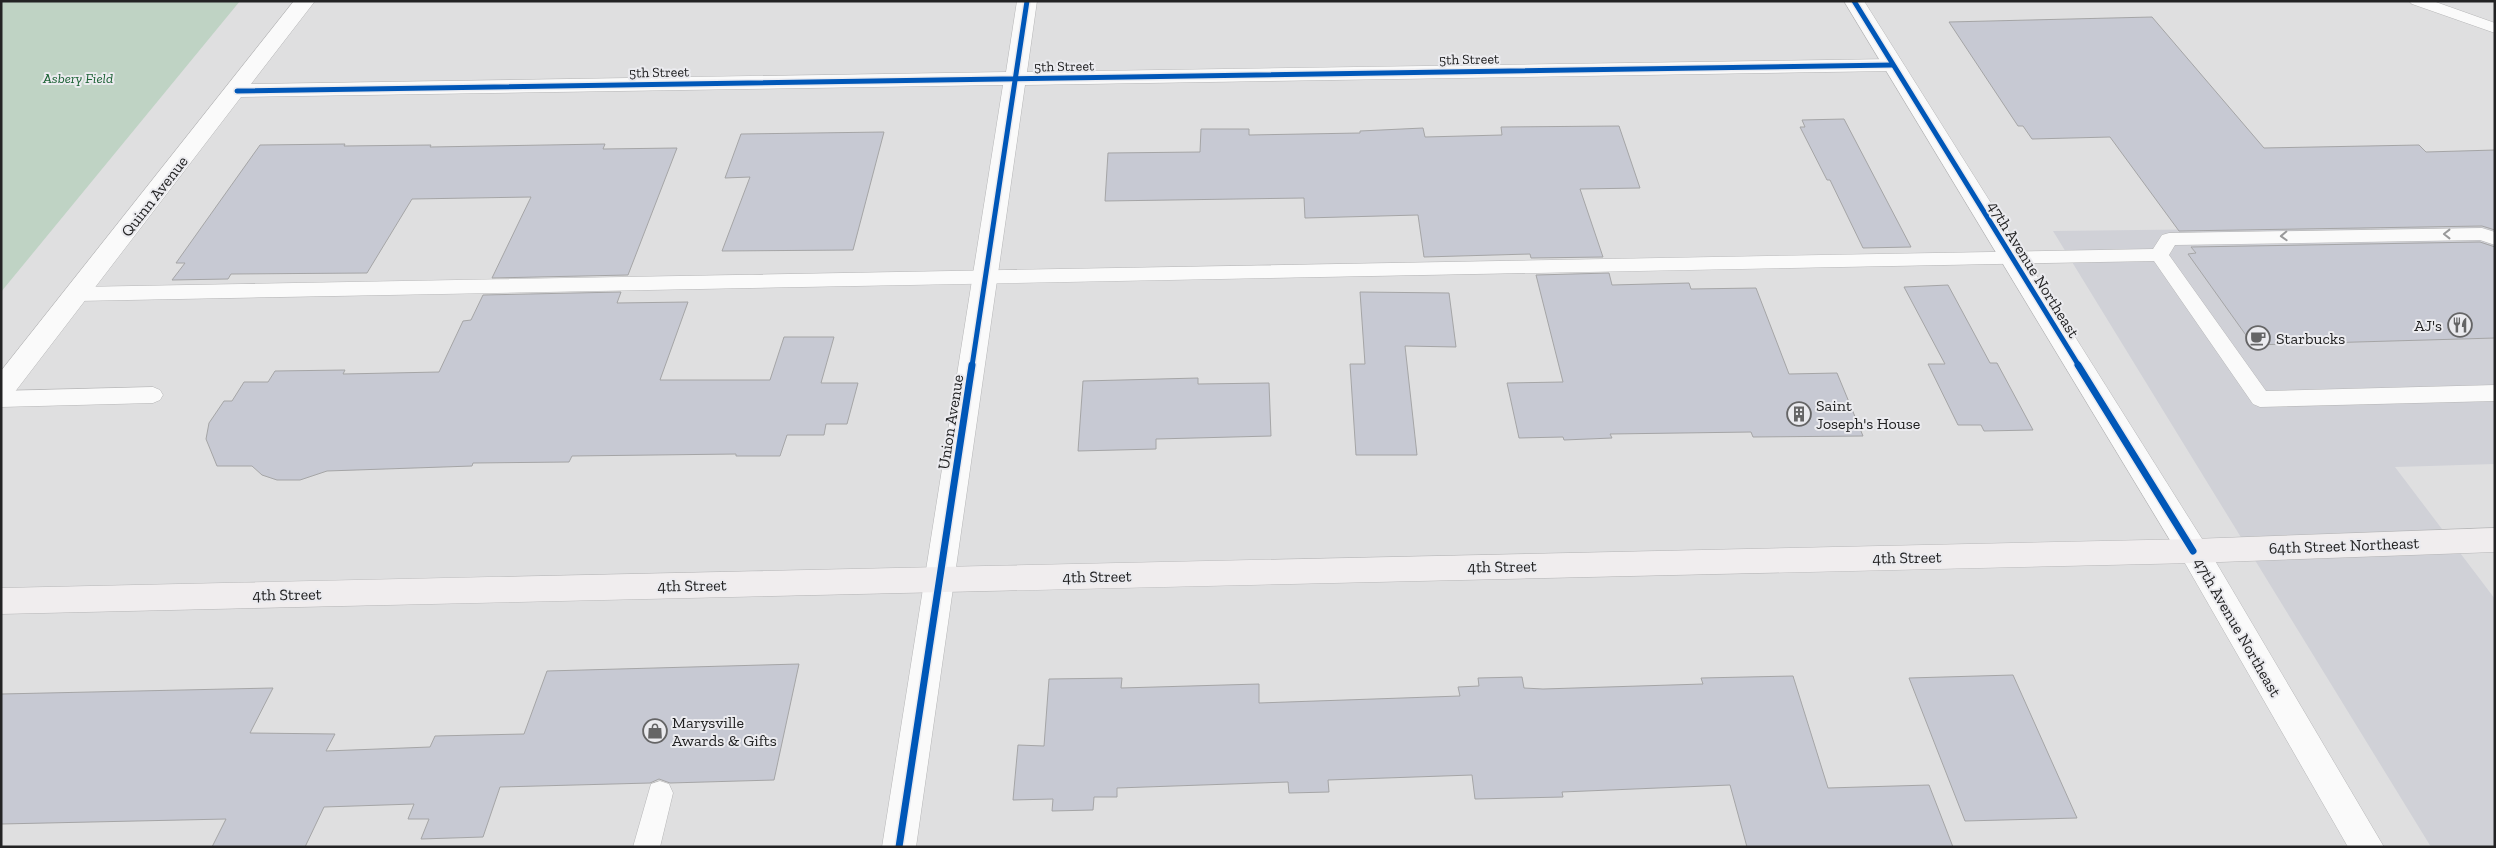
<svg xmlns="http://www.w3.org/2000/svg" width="2496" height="848" font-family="'Zilla Slab',serif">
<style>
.built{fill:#d0d1d7}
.green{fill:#bfd3c4}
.building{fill:#c7c9d3;stroke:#a5a5a6}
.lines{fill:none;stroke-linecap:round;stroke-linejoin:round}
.service-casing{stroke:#b6b6b7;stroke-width:1}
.minor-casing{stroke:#b6b6b7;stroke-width:1}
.tertiary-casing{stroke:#b6b6b7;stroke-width:1}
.secondary-casing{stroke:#b6b6b7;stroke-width:1}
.service{fill:#fafafa;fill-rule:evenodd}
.minor{fill:#fafafa;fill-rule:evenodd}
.tertiary{fill:#fafafa;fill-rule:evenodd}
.secondary{fill:#f0edee;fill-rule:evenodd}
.cycleway-far1-casing{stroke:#ebebef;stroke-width:8}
.cycleway-casing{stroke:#ebebef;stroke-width:10}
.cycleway-far1{stroke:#0057b8;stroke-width:5}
.cycleway{stroke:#0057b8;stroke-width:7}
.oneway{stroke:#99999a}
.labels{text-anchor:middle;stroke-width:4;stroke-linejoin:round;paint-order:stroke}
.far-street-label{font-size:14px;fill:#232324;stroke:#ebebef}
.far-park-label{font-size:14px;font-style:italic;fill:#1b6134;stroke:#ebebef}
.street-label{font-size:16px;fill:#232324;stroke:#ebebef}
.poi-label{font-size:16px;fill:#232324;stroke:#ebebef;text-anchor:start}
</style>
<rect width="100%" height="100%" fill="#dfdfe0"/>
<!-- built -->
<polygon class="built" points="2495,226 2495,464 2395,467 2495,599 2495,847 2431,847 2053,231"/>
<!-- green -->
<polygon class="green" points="1,1 240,1 1,292"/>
<!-- building -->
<g class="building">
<polygon points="2152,17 2264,148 2419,145 2426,152 2495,150 2495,230 2482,226 2179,231 2110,137 2032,139 2023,126 2018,126 1949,22"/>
<polygon points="1844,119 1866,161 1911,247 1863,248 1830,180 1827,180 1800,127 1805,127 1802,120"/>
<polygon points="1619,126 1640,188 1580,189 1603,257 1531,258 1530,254 1424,257 1418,215 1305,218 1304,198 1105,201 1108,153 1200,152 1201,129 1249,129 1249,135 1360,133 1360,131 1423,128 1425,137 1502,135 1501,127"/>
<polygon points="884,132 853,250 722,251 750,177 725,178 741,134"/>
<polygon points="345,144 344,146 431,145 430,147 605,144 603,149 677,148 628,275 492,278 531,197 412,199 367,273 231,274 228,279 172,280 185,263 176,263 260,145"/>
<polygon points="2480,242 2495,247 2495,338 2253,345 2188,254 2196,253 2191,247"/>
<polygon points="1609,273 1612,285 1689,283 1691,289 1756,288 1789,374 1837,373 1863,436 1753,437 1751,432 1610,434 1612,438 1564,440 1563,437 1519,438 1507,383 1563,382 1536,275"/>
<polygon points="1948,285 1990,363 1997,363 2033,430 1984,431 1981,425 1958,425 1928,364 1945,364 1904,287"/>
<polygon points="621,292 617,303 688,302 660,380 770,380 784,337 834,337 821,383 858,383 847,424 826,424 824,435 787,435 780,456 736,456 736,454 572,456 569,462 473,463 472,466 327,471 300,480 277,480 262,475 252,466 217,466 206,439 209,423 224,401 232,401 244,382 268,382 275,371 345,370 343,374 439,372 463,321 471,320 483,295"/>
<polygon points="1360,292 1449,293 1456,347 1405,346 1417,455 1356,455 1350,364 1365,364"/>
<polygon points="1198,378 1198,384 1269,383 1271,436 1156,439 1156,449 1078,451 1083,381"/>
<polygon points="799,664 774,780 670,783 659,779 650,783 500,787 483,837 421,839 429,819 408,819 414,804 324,807 305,847 212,847 226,819 1,824 1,694 273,688 250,733 335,734 326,751 430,747 435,736 524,734 547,671"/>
<polygon points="2013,675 2077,818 1965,821 1909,678"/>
<polygon points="1793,676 1828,788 1929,785 1953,847 1747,847 1730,785 1562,792 1563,797 1475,799 1472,775 1328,780 1329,792 1289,793 1288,782 1117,788 1117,797 1094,797 1093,810 1052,811 1053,799 1013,800 1018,745 1044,746 1049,679 1122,678 1121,688 1259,684 1259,703 1460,696 1458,687 1479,686 1478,678 1522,677 1524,688 1543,689 1703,684 1701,678"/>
</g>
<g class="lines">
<!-- service casing -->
<g class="service-casing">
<g id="service">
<polygon points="2409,1 2433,1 2495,23 2495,33 2412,4"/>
<polygon points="2482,228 2495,232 2495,245 2480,240 2175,245 2169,255 2266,391 2495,385 2495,401 2260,407 2253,404 2154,261 77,301 70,299 67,294 70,289 77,287 2153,249 2162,235 2169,233"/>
<polygon points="153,387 160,390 163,395 160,400 153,403 1,407 1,391"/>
<polygon points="660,781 669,784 673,793 660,847 633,847 651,784"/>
</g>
</g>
<!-- minor casing -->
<g class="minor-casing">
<g id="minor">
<polygon points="294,1 315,1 251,84 1006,72 1017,1 1037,1 1027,72 1892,59 1899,61 1903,65 1899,69 1892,71 1025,85 916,847 882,847 1003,85 241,97 11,397 1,400 1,371"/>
<polygon points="2193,539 2204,542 2384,847 2348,847 2178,551 2182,542"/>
</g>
</g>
<!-- tertiary casing -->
<g class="tertiary-casing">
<polygon id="tertiary" points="1844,1 1864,1 2204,542 2208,551 2204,560 2193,563 2182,560"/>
</g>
<!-- secondary casing -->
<g class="secondary-casing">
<polygon id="secondary" points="2495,528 2495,552 2193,563 1,614 1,588 2193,539"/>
</g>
<!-- service -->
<use href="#service" class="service"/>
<!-- minor -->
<use href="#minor" class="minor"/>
<!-- tertiary -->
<use href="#tertiary" class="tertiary"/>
<!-- secondary -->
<use href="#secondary" class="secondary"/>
<!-- cycleway-far1 casing -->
<g class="cycleway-far1-casing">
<g id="cycleway-far1">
<polyline points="1854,1 2079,366"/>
<polyline points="237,91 1892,65"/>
<polyline points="972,366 1027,1"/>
</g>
</g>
<!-- cycleway casing -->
<g class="cycleway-casing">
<g id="cycleway">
<polyline points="2078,365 2193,551"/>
<polyline points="899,847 972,365"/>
</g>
</g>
<!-- cycleway-far1 -->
<use href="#cycleway-far1" class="cycleway-far1"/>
<!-- cycleway -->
<use href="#cycleway" class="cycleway"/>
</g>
<!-- one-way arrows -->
<defs><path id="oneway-chevron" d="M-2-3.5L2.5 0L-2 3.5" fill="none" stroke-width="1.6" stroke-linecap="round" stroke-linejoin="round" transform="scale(1.25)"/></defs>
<g class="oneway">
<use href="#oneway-chevron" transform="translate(2447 234) rotate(180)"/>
<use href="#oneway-chevron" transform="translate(2284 236) rotate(178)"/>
</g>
<!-- icons -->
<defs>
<g id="restaurant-ring" transform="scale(1.25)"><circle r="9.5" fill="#ebebef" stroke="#656566" stroke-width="1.5"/><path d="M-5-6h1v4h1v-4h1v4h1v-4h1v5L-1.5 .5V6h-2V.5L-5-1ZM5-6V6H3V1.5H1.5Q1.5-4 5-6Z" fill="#656566"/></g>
<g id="cafe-ring" transform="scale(1.25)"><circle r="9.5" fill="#ebebef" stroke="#656566" stroke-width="1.5"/><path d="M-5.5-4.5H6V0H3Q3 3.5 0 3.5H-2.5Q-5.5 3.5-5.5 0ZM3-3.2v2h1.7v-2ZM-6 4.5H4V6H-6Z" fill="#656566"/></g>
<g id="building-ring" transform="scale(1.25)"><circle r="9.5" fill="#ebebef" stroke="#656566" stroke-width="1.5"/><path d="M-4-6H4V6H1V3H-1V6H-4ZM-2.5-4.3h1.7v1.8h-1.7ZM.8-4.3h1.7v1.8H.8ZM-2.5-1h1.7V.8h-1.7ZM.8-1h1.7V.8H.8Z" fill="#656566"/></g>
<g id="shop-ring" transform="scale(1.25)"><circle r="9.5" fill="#ebebef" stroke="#656566" stroke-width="1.5"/><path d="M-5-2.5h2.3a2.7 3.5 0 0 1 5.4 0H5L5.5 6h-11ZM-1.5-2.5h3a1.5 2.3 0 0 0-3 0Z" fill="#656566"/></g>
</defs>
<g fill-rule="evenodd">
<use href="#restaurant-ring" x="2460" y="325"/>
<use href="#cafe-ring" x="2258" y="338"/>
<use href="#building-ring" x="1799" y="414"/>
<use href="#shop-ring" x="655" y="731"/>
</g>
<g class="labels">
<!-- far-street labels -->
<g class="far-street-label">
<text transform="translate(1469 59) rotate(-1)" y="5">5th Street</text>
<text transform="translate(1064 66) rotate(-1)" y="5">5th Street</text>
<text transform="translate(659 72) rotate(-1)" y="5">5th Street</text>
</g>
<!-- far-park labels -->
<g class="far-park-label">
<text x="78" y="83">Asbery Field</text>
</g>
<!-- street labels -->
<g class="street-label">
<text transform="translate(154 196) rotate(-52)" y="6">Quinn Avenue</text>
<text transform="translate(2034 269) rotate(58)" y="6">47th Avenue Northeast</text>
<text transform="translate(950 422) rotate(-81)" y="6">Union Avenue</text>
<text transform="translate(2344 545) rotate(-2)" y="6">64th Street Northeast</text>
<text transform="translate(1907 557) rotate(-1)" y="6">4th Street</text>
<text transform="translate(1502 566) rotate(-1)" y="6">4th Street</text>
<text transform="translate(1097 576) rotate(-1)" y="6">4th Street</text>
<text transform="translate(692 585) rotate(-1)" y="6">4th Street</text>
<text transform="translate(287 594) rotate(-1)" y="6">4th Street</text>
<text transform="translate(2238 627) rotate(60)" y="6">47th Avenue Northeast</text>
</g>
<!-- poi labels -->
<g class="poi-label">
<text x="2442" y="331" text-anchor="end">AJ's</text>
<text x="2276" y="344">Starbucks</text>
<text x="1816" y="411">Saint<tspan x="1816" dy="18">Joseph's House</tspan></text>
<text x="672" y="728">Marysville<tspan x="672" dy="18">Awards &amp; Gifts</tspan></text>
</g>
</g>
<!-- border -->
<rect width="2496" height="848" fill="none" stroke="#232324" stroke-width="5"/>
</svg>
